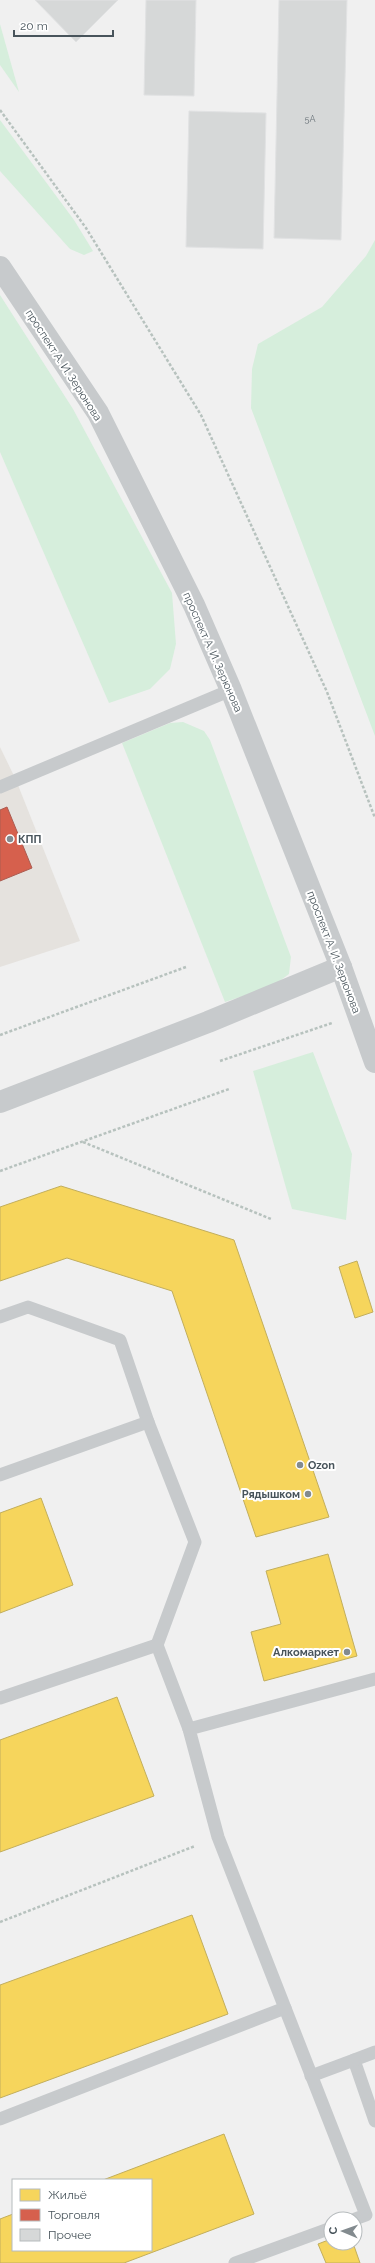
<svg xmlns="http://www.w3.org/2000/svg" width="375" height="2263" font-family="Raleway,sans-serif">
<style>
.commercial{fill:#e5e2de}
.green{fill:#d6eedc}
.homes{fill:#f6d55c;stroke:#c2ae5c}
.shops{fill:#d6604d;stroke:#ab5c51}
.building{fill:#d6d8d8;stroke:#e1e2e3}
.lines{fill:none;stroke-linecap:round;stroke-linejoin:round}
.path{stroke:#b7c2be;stroke-width:2.5;stroke-dasharray:3 2;stroke-linecap:butt}
.lane{stroke:#c7cacc;stroke-width:13}
.street{stroke:#c7cacc;stroke-width:22}
.poi-dot{fill:#838b8f;stroke:#fff;stroke-width:1.5}
.labels{text-anchor:middle;stroke-width:4;stroke-linejoin:round;paint-order:stroke}
.number-label{font-size:9px;fill:#6d767c}
.street-label{font-size:11px;fill:#48545b;stroke:#fff}
.poi-label{font-size:11px;font-weight:bold;fill:#48545b;stroke:#fff;text-anchor:start}
</style>
<rect width="100%" height="100%" fill="#f0f0f0"/>
<!-- commercial -->
<polygon class="commercial" points="0,747 16,780 80,941 0,967"/>
<!-- green -->
<g class="green">
<polygon points="0,24 19,92 0,65"/>
<polygon points="0,120 74,220 93,251 84,255 70,249 0,171"/>
<polygon points="375,240 375,736 251,408 252,369 258,344 322,307 366,256"/>
<polygon points="0,295 73,409 172,593 176,644 170,669 150,689 109,703 0,452"/>
<polygon points="183,722 204,731 210,740 291,957 289,974 273,986 225,1002 122,743 170,723"/>
<polygon points="313,1052 352,1154 346,1220 292,1209 253,1071"/>
</g>
<!-- homes -->
<g class="homes">
<polygon points="61,1186 234,1240 329,1517 256,1537 172,1291 67,1258 0,1281 0,1207"/>
<polygon points="357,1261 373,1312 355,1318 339,1267"/>
<polygon points="41,1498 73,1585 0,1613 0,1513"/>
<polygon points="328,1554 357,1656 264,1681 251,1632 281,1624 266,1571"/>
<polygon points="117,1697 154,1796 0,1852 0,1740"/>
<polygon points="192,1915 228,2014 0,2098 0,1985"/>
<polygon points="224,2134 254,2214 124,2263 0,2263 0,2219 13,2214 13,2250 151,2250 151,2180 103,2180"/>
<polygon points="331,2239 331,2243 353,2243 360,2263 326,2263 318,2244"/>
</g>
<!-- shops -->
<polygon class="shops" points="7,807 32,868 0,881 0,810"/>
<!-- building -->
<g class="building">
<polygon points="35,0 118,0 76,42"/>
<polygon points="146,0 196,0 194,96 144,95"/>
<polygon points="279,0 347,0 341,240 274,238"/>
<polygon points="189,111 266,113 263,249 186,247"/>
</g>
<g class="lines">
<!-- path -->
<g class="path">
<polyline points="0,110 86,228 201,415 327,692 375,818"/>
<polyline points="0,1035 186,967"/>
<polyline points="220,1061 332,1023"/>
<polyline points="83,1142 271,1219"/>
<polyline points="0,1171 229,1089"/>
<polyline points="0,1922 195,1846"/>
</g>
<!-- lane -->
<g class="lane">
<polyline points="0,787 231,690"/>
<polyline points="0,1317 28,1307 120,1340 148,1422 195,1542 157,1645 189,1729"/>
<polyline points="0,1475 148,1422"/>
<polyline points="0,1698 157,1645"/>
<polyline points="375,2052 354,2060 375,2121"/>
<polyline points="311,2076 354,2060"/>
<polyline points="0,2119 285,2008"/>
<polyline points="355,2219 366,2215 218,1837 189,1729 375,1679"/>
<polyline points="235,2263 331,2228"/>
</g>
<!-- street -->
<g class="street">
<polyline points="0,267 98,413 194,605 231,690 341,967 375,1062"/>
<polyline points="0,1102 208,1022 341,967"/>
</g>
</g>
<!-- markers -->
<g class="poi-dot">
<circle cx="10" cy="839" r="4"/>
<circle cx="300" cy="1465" r="4"/>
<circle cx="308" cy="1494" r="4"/>
<circle cx="347" cy="1652" r="4"/>
</g>
<g class="labels">
<!-- number labels -->
<g class="number-label">
<text x="310" y="122">5А</text>
</g>
<!-- street labels -->
<g class="street-label">
<text transform="translate(64 365) rotate(57)" y="4">проспект А. И. Зерюнова</text>
<text transform="translate(213 652) rotate(66)" y="4">проспект А. И. Зерюнова</text>
<text transform="translate(334 952) rotate(69)" y="4">проспект А. И. Зерюнова</text>
</g>
<!-- poi labels -->
<g class="poi-label">
<text x="18" y="843">КПП</text>
<text x="308" y="1469">Ozon</text>
<text x="300" y="1498" text-anchor="end">Рядышком</text>
<text x="339" y="1656" text-anchor="end">Алкомаркет</text>
</g>
</g>
<!-- legend -->
<rect x="12" y="2179" width="140" height="72" fill="#ffffff" stroke="#b6bbbd"/>
<rect x="20" y="2189" width="20" height="12" fill="#f6d55c" stroke="#b6bbbd"/>
<text x="48" y="2199" font-size="12" fill="#48545b">Жильё</text>
<rect x="20" y="2209" width="20" height="12" fill="#d6604d" stroke="#b6bbbd"/>
<text x="48" y="2219" font-size="12" fill="#48545b">Торговля</text>
<rect x="20" y="2229" width="20" height="12" fill="#d6d8d8" stroke="#b6bbbd"/>
<text x="48" y="2239" font-size="12" fill="#48545b">Прочее</text>
<!-- north arrow -->
<g transform="translate(343 2231) rotate(272)"><circle r="19" fill="#ffffff" stroke="#b6bbbd"/>
<path d="M0-3L7 15L0 10L-7 15Z" fill="#838b8f"/>
<text y="-6" font-size="11" font-weight="bold" text-anchor="middle" fill="#48545b">С</text>
</g>
<!-- scale -->
<path d="M14 30v6h99v-6" fill="none" stroke="#48545b" stroke-width="2"/>
<text x="20" y="30" font-size="12" fill="#48545b" stroke="#ffffff" stroke-width="3" paint-order="stroke">20 m</text>
</svg>
